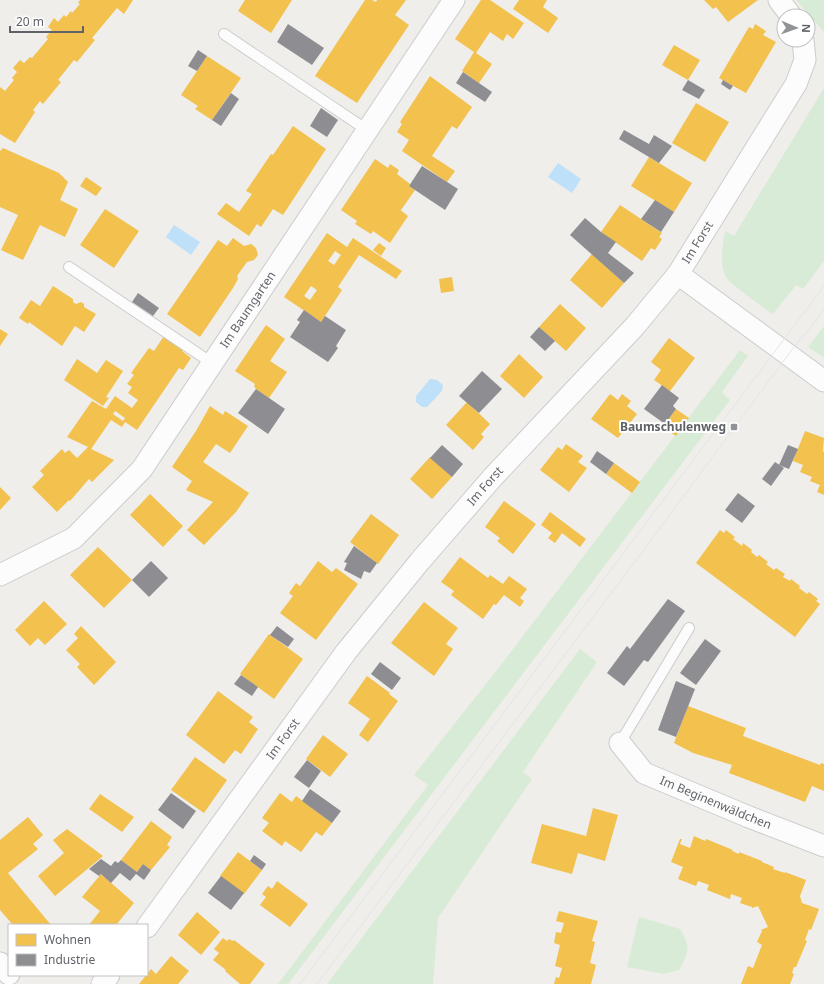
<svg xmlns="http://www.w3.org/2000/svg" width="824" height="984" font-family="'Noto Sans',sans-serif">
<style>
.green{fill:#d8ebd6}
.water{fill:#bfe0f9}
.homes{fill:#f2c14e;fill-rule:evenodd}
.industry{fill:#8d8d92}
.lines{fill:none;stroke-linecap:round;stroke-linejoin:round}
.lane-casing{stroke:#cbcccc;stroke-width:12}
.street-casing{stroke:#cbcccc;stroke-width:23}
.lane{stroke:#fdfcfc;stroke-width:10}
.street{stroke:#fdfcfc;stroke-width:21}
.tram{stroke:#e4e4e4;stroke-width:1}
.poi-dot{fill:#919496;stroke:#fff;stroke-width:1.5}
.labels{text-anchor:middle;stroke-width:4;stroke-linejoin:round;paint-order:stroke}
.street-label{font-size:12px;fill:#5f6368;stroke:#fff}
.poi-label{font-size:12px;font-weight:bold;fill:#5f6368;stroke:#fff;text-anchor:end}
</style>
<rect width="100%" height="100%" fill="#efeeea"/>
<!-- green -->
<g class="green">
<polygon points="796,0 824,0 824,32 797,1"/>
<path d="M824,88V261L803,289L796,285L773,314L769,312C762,306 729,283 726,277C719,264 723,245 725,231L734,236Z"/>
<polygon points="824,326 824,356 823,357 808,347"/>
<polygon points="740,350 748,356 722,392 730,400 288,984 278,984 428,785 414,775 504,661"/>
<polygon points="580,649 597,662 523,772 532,779 438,918 433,984 327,984"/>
<path d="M639,917L680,929C691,947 689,952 679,970L663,974L627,967Z"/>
</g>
<!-- water -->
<g class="water">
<polygon points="558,163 581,179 572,193 548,177"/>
<polygon points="174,225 200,242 191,255 166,237"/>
<polygon points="430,379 437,380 443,385 442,391 427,407 422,407 416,402 416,396"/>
</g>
<!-- homes -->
<g class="homes">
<polygon points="80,0 133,0 124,14 117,8 92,38 95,40 77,62 74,60 58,80 61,82 43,104 40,101 33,110 35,112 15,143 0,134 0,87 5,91 14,80 12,78 17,72 13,68 20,60 24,63 30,57 32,58 48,39 46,37 52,30 48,27 54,18 58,22 64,15 66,17 71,11 72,13 80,4 78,3"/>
<polygon points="245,0 292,0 271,33 238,11"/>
<polygon points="365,0 372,0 376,2 377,0 406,0 395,15 409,25 357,103 315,76"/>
<polygon points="481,0 490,0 524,23 513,39 507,34 503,41 490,32 476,53 492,64 479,83 462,71 474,52 455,39"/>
<polygon points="519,0 547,0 543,7 558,18 548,33 513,9"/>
<polygon points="704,0 758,0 728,22 716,7 713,9"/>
<polygon points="755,24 766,31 763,35 776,42 746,93 719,78 749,27 753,29"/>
<polygon points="674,45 700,60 688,80 662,65"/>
<polygon points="207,56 241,78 212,120 195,109 198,106 181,95"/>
<polygon points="430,76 472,107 457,129 452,126 432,156 455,171 447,182 402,151 409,140 397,132 402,124 400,122"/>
<polygon points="696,103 729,122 705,162 672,143"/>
<polygon points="293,126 326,149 283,215 273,209 261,227 257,224 249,236 217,214 226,203 239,212 252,194 246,191 271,154 273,155"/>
<polygon points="3,148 59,173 68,182 60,200 78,209 65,237 40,225 23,260 1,250 18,215 0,207 0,151"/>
<polygon points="649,157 692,183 674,212 631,186"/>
<polygon points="375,159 388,168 390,164 399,170 397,174 410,184 409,186 415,190 401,210 398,208 408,216 390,243 373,231 371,234 355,224 357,221 341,210"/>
<polygon points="86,177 102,188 96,196 80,186"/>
<polygon points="620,205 662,233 659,237 662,239 655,250 651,248 642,261 601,232"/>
<polygon points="105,209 139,231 114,268 80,245"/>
<path d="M327,233L347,247L353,238L402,271L396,279L359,255L338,287L342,290L321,322L284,297ZM335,251L341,255L334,265L328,261ZM311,286L317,290L310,300L304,296Z"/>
<polygon points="233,238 244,246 251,244 256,248 258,255 254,260 247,262 237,276 238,279 233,288 221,280 233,288 200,337 167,314 218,240 227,246"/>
<polygon points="379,243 386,248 381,256 373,250"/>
<polygon points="592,254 624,283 602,308 570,280"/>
<polygon points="452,277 454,291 441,293 439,279"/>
<polygon points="53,286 73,299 73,302 76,304 81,302 84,304 84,307 96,314 84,332 75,326 62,346 29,322 28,324 19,318 31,300 40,306"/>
<polygon points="560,304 586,328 566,351 539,327"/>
<polygon points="266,325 285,339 270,361 287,372 269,398 256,389 254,386 255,384 235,371"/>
<polygon points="0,329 8,334 0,346"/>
<path d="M164,336L183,350L182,351L191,358L183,370L179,368L137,430L125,422L122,427L111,420L91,449L114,460L92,482L89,479L70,501L69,500L57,512L32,487L44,475L40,471L62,449L65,453L69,450L77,458L88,447L67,437L92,401L106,409L115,396L132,408L138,400L128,393L132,387L127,384L134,375L131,373L149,348L154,351ZM115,411L125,418L123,421L113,414Z"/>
<polygon points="669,338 695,358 670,391 654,380 661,370 651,362"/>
<polygon points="519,354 543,377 524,398 500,376"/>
<polygon points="77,359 97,373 106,360 123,371 106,397 109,398 103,406 64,380"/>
<polygon points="610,394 618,400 622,394 631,401 627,406 637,414 618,438 591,419"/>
<polygon points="467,402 490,424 481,434 484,437 473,450 446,425"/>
<polygon points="210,406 223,415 225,411 248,426 230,453 216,444 203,462 249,493 236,512 204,545 187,530 213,502 186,490 192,481 172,467 196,431"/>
<polygon points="676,409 689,418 676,436 663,427"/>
<polygon points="805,431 824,438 823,451 824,452 824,495 817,492 820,485 810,481 812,477 800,472 803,465 793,461"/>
<polygon points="566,444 583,456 578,462 587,468 569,492 540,470 558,447 562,450"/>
<polygon points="430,457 452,477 432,499 410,479"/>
<polygon points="614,463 640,482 632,493 606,474"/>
<polygon points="0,487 11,498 0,510"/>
<polygon points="150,494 183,526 163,547 130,515"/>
<polygon points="504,501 536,524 513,554 497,541 500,538 485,527"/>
<polygon points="550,512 586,539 580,547 562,533 555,543 548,538 552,533 541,525"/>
<polygon points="371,514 399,535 378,564 350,542"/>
<polygon points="720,530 724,533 726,530 735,537 733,539 742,546 743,543 752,550 751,552 757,557 759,555 768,562 766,564 774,570 776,568 785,574 783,577 790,581 791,579 800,586 799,588 807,594 809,592 818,599 816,601 820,604 795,637 696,563"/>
<polygon points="98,547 132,580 104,608 70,575"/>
<polygon points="460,557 488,578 490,575 503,584 509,576 527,589 520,598 524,601 520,607 504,595 496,605 494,604 483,619 451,595 454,591 441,582"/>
<polygon points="318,561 332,572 336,568 358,584 316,640 280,613 293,596 289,593 296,583 300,586"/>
<polygon points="44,601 67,624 45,645 38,638 30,646 15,630"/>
<polygon points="424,602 458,628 446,644 453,649 434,676 391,643"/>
<polygon points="81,626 116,662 94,685 77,667 80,664 66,650 78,638 74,634"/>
<polygon points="269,634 303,659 274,699 240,674"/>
<polygon points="367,676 390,693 389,694 398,701 368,742 359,735 370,719 348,703"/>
<polygon points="218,691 253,717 249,722 258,729 241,754 235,750 224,764 186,735"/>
<polygon points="688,706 746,728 743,736 820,765 821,763 824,764 824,791 812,786 805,802 729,773 732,765 693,753 674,743"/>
<polygon points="323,735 348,754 330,777 306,759"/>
<polygon points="195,757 227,780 204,813 171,790"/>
<polygon points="280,793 292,802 296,796 332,823 322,836 316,832 301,852 285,841 282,846 262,831 269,823 262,818"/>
<polygon points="100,794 134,817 122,832 89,809"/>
<polygon points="593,808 618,815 605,861 578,853 572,874 531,863 542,824 586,836"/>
<polygon points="28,817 43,835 33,844 38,849 8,873 51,925 13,925 0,910 0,840"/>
<polygon points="151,821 172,837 167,845 170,847 151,870 143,864 137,872 121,860"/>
<polygon points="67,829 103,856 55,896 38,876 64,853 53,840"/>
<polygon points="694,836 705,841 706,839 733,850 732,851 739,854 739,852 762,861 762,862 774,867 773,869 785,873 785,872 806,880 800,896 802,903 819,909 811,930 809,929 805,940 807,941 796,967 794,967 792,973 794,974 790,984 741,984 748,966 753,968 762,945 757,942 762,931 761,930 768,927 758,906 752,908 752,907 740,903 742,898 731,894 730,899 707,890 709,885 698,881 696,886 678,879 683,867 671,862 680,839 682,839 680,844 690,848"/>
<polygon points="238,852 262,870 244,894 220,876"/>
<polygon points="101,874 134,903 116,925 89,925 100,911 82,897"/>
<polygon points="277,881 308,904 290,927 260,905 266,897 262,894 268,886 272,889"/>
<polygon points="559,911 598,921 592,941 595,942 590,963 596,965 591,984 554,984 556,977 559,978 562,968 555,966 560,945 554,943 556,932 561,933 564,923 556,921"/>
<polygon points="197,912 220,932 201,955 178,935"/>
<polygon points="223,938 227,941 229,939 233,941 234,940 265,964 250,984 240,984 225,971 226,970 213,960 219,953 214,949"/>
<polygon points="171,956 189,971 178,984 139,984 151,969 156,974"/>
</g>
<!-- industry -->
<g class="industry">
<polygon points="288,24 324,48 312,65 277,42"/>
<polygon points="198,50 207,56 197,71 188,66"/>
<polygon points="463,72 492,92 485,102 456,83"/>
<polygon points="688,80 705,90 699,99 682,90"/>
<polygon points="723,80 733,86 730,90 721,84"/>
<polygon points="231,93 239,99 221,126 212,120"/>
<polygon points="321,108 338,120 327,137 310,126"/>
<polygon points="624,130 649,144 654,135 672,146 659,163 619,139"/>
<polygon points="422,166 458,189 445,210 409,186"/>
<polygon points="655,200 674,212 661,232 641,219"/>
<polygon points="585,218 601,232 616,242 608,253 634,273 624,283 570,235"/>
<polygon points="138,293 159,308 153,316 132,302"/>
<polygon points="304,310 321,322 325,316 346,330 336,346 338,348 328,362 290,337 300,322 297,320"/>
<polygon points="539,327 555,341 545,351 530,337"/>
<polygon points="482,371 502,389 479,413 459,396"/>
<polygon points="662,385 679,398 673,406 676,409 665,424 644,409"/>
<polygon points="256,389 285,409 268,434 238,413"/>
<polygon points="442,445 463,464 452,477 430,458"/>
<polygon points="788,445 798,449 789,469 779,465"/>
<polygon points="597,451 614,463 606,474 590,462"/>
<polygon points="775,462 784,468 771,486 762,479"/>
<polygon points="738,493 755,506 742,523 725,510"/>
<polygon points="354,546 377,563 370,573 364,571 361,579 344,570 347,563 344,562"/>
<polygon points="151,561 168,578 149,597 132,580"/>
<polygon points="668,599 685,611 648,662 644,660 624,686 607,673 627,646 630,649"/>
<polygon points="277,626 294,639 288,647 270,635"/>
<polygon points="705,639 721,651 696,685 680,673"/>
<polygon points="380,662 401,678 392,690 371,674"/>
<polygon points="241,675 258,687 252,696 234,684"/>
<polygon points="676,681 695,689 676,737 658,730"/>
<polygon points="307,760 321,771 309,788 294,777"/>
<polygon points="310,789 341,811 332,823 302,801"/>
<polygon points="171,793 196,811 183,829 158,810"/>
<polygon points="254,855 266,864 262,870 250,861"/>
<polygon points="101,859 111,866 115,861 118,863 121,860 137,872 143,864 151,870 144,880 136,874 130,881 120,873 111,883 101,874 99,876 89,869"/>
<polygon points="221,876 244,893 231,910 208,893"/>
</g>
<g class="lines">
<!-- lane casing -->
<g class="lane-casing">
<g id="lane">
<polyline points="224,34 367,130"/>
<polyline points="69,267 212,363"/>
<polyline points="620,743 689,628"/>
</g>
</g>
<!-- street casing -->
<g class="street-casing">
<g id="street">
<polyline points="779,0 791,16"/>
<polyline points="678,274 824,381"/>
<path id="s1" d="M0,575L74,538L142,469L454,0"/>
<path id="s2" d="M620,743L644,773L749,817L824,846"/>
<path id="s3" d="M147,927L346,652L420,561L493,477L635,326L678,274L796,84L805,60L803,40"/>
<polyline points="0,963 9,974"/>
<polyline points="102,984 109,975"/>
</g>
</g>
<!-- lane -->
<use href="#lane" class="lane"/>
<!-- street -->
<use href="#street" class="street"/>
<!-- tram -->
<g class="tram">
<polyline points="300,984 824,286"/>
<polyline points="317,984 637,559 788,355 824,310"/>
</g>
</g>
<!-- markers -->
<rect class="poi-dot" x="730" y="423" width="8" height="8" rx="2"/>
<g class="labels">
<!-- street labels -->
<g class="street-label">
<text dy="4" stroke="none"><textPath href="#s3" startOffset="880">Im Forst</textPath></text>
<text dy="4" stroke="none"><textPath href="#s1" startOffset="371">Im Baumgarten</textPath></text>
<text dy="4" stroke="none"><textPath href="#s3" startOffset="556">Im Forst</textPath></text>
<text dy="4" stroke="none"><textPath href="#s3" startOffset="232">Im Forst</textPath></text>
<text dy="4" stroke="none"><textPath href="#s2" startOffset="116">Im Beginenwäldchen</textPath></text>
</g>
<!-- poi labels -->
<g class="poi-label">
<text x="726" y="431">Baumschulenweg</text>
</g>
</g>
<!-- legend -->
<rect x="8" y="924" width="140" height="52" fill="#ffffff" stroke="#bfc1c3"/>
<rect x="16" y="934" width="20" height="12" fill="#f2c14e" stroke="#bfc1c3"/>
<text x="44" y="944" font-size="12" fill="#5f6368">Wohnen</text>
<rect x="16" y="954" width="20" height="12" fill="#8d8d92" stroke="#bfc1c3"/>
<text x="44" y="964" font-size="12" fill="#5f6368">Industrie</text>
<!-- north arrow -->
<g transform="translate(796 28) rotate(92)"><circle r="19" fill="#ffffff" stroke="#bfc1c3"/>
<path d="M0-3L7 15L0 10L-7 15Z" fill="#919496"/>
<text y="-6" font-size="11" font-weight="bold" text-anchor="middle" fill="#5f6368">N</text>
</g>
<!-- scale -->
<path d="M10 26v6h73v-6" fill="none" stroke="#5f6368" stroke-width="2"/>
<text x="16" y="26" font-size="12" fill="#5f6368" stroke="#ffffff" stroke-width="3" paint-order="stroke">20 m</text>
</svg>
